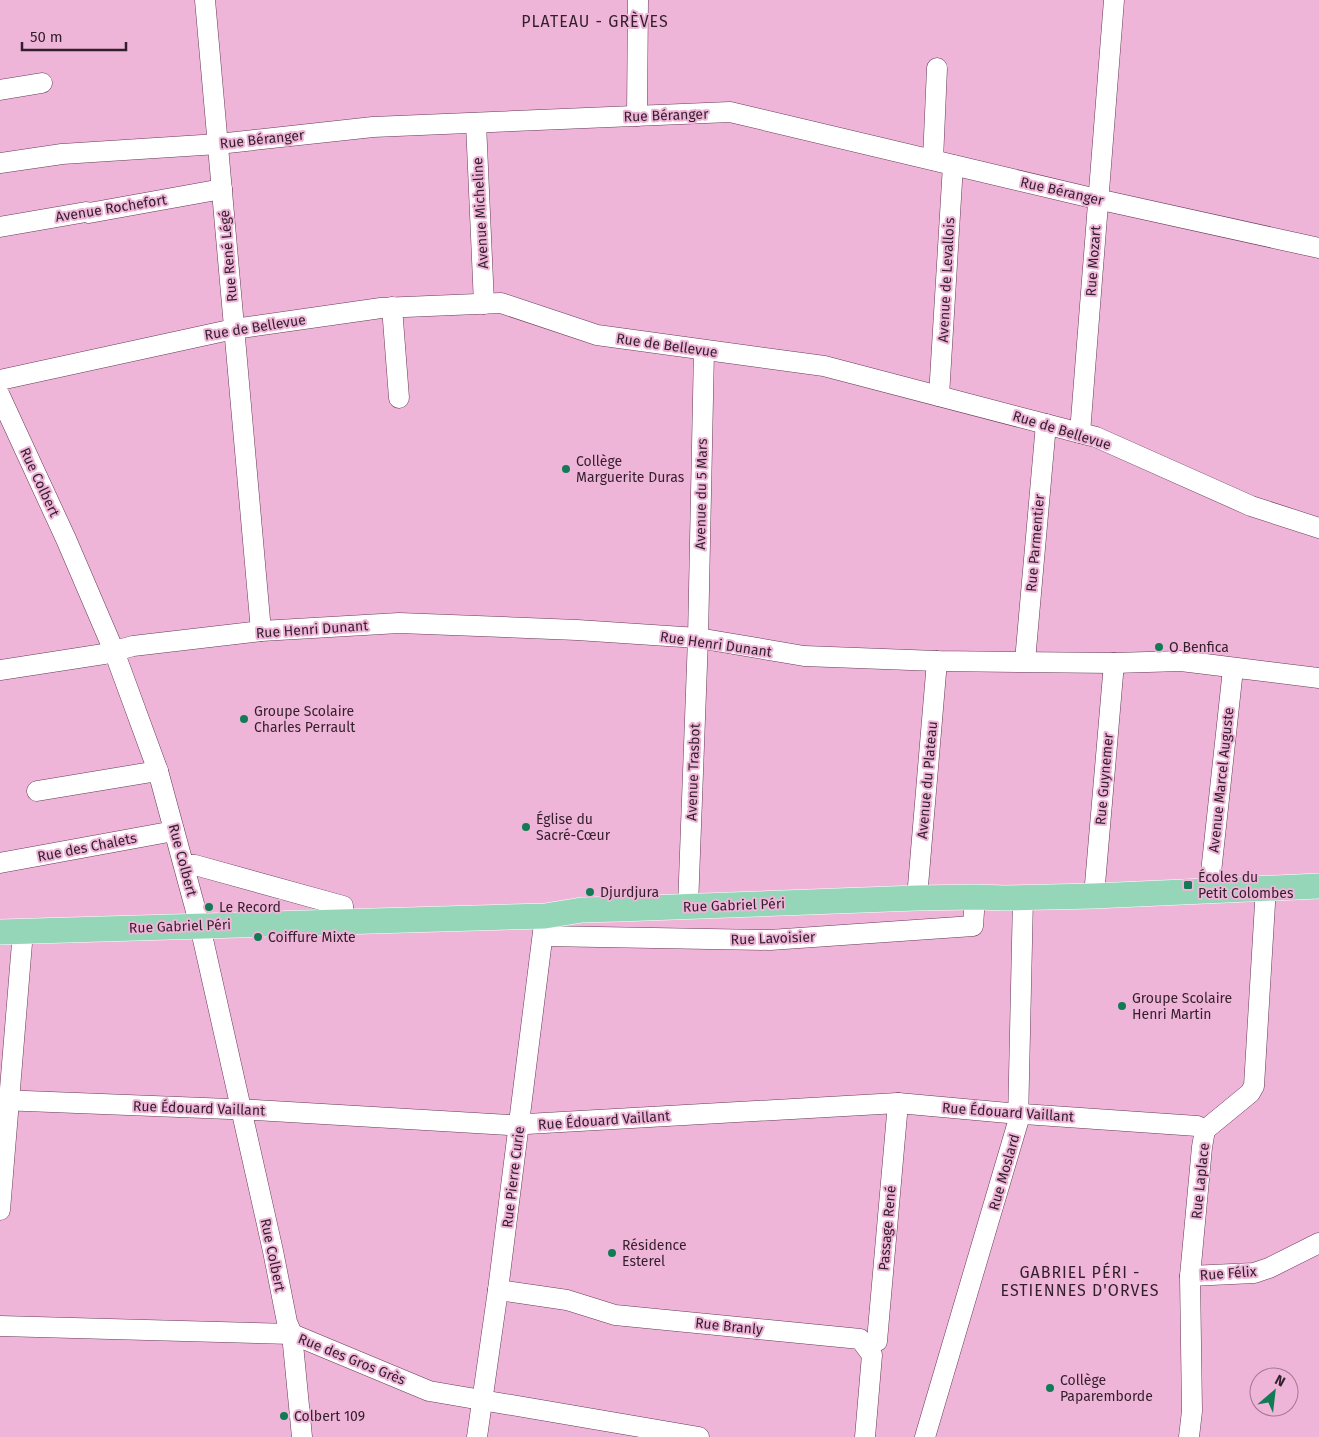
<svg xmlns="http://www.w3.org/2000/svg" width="1319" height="1437" font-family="'Fira Sans',sans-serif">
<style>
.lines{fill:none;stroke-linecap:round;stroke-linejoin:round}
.minor-casing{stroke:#683957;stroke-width:21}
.major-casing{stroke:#fff;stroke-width:26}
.minor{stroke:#fff;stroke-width:20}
.major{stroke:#95d6b9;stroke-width:25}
.poi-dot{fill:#127a54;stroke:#eeb5d8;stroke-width:2}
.labels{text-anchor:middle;stroke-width:4;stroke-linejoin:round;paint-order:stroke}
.street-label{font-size:14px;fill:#331e2b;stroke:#eeb5d8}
.poi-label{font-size:14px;fill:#331e2b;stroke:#eeb5d8;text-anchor:start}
.quarter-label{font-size:16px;letter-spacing:1px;fill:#331e2b;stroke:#eeb5d8}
</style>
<rect width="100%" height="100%" fill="#eeb5d8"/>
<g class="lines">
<!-- minor casing -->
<g class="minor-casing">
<g id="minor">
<polyline points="205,0 261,631"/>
<polyline points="0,90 42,83"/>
<polyline points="637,116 638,0"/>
<polyline points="476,123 484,304"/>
<polyline points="933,160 937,68"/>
<polyline points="0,163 62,154 218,144 373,127 730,112 1088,197 1319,248"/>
<polyline points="0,227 86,212 89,213 222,189"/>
<polyline points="392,307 399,398"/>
<polyline points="0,380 234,329 381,308 501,303 597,335 824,366 1080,433 1096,437 1251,506 1319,528"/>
<polyline points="0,396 66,539 114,651 158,771 200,926 273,1251 287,1322 292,1334 302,1437"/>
<polyline points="939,396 953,165"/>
<polyline points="1080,433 1114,0"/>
<polyline points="1025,661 1046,424"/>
<polyline points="0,670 104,654 133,646 261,631 399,623 577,630 698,638 804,656 937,661 1114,663 1181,661 1319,678"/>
<polyline points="37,791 158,771"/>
<polyline points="0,863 174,831"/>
<polyline points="184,865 195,865 343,906 344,921"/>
<polyline points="1209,891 1233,669"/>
<polyline points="1094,896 1114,663"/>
<polyline points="917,898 937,661"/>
<polyline points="688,907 698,638 704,350"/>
<polyline points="543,936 770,940 973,926 975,897"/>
<polyline points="0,1100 255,1110 509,1125 898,1103 1008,1113 1197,1126 1205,1130"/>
<polyline points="0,1210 23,931"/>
<polyline points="1190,1276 1254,1273 1269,1268 1319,1243"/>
<polyline points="498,1290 567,1300 615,1315 860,1339 872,1355 865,1437"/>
<polyline points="0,1326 292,1334 429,1391 699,1437"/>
<polyline points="866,1346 877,1341 898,1103"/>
<polyline points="477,1437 498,1290 545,916"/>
<polyline points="925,1437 1018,1122 1023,898"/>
<polyline points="1189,1437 1192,1411 1190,1276 1202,1147 1205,1130 1250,1093 1254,1086 1266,887"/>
</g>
</g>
<!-- major casing -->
<g class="major-casing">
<polyline id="major" points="0,932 545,916 582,910 619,909 917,898 975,897 1005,898 1094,896 1319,886"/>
</g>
<!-- minor -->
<use href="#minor" class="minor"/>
<!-- major -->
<use href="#major" class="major"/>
</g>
<!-- markers -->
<g class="poi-dot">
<circle cx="566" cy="469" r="5"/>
<circle cx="1159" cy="647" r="5"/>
<circle cx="244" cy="719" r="5"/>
<circle cx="526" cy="827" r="5"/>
<rect x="1183" y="880" width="10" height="10" rx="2.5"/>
<circle cx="590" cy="892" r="5"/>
<circle cx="209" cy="907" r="5"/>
<circle cx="258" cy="937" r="5"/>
<circle cx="1122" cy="1006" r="5"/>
<circle cx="612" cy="1253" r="5"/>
<circle cx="1050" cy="1388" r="5"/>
<circle cx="284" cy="1416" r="5"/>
</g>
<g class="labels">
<!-- street labels -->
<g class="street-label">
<text transform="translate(666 115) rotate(-2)" y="5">Rue Béranger</text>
<text transform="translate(262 139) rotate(-6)" y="5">Rue Béranger</text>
<text transform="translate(1062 191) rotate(13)" y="5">Rue Béranger</text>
<text transform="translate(111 208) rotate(-9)" y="5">Avenue Rochefort</text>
<text transform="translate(480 213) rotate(-93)" y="5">Avenue Micheline</text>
<text transform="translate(228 256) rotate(-95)" y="5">Rue René Légé</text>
<text transform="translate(1093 261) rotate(-86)" y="5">Rue Mozart</text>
<text transform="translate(946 280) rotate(-87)" y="5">Avenue de Levallois</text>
<text transform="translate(255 327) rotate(-9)" y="5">Rue de Bellevue</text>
<text transform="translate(667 345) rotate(8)" y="5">Rue de Bellevue</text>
<text transform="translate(1062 430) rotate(17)" y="5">Rue de Bellevue</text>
<text transform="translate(40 482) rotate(65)" y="5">Rue Colbert</text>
<text transform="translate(701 494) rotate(-89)" y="5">Avenue du 5 Mars</text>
<text transform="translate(1035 543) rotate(-85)" y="5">Rue Parmentier</text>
<text transform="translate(312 629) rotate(-4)" y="5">Rue Henri Dunant</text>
<text transform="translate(716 644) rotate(8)" y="5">Rue Henri Dunant</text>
<text transform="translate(693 772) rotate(-88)" y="5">Avenue Trasbot</text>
<text transform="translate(1104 779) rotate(-85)" y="5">Rue Guynemer</text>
<text transform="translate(927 780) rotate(-85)" y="5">Avenue du Plateau</text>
<text transform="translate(1221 780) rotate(-84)" y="5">Avenue Marcel Auguste</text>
<text transform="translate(87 847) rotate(-11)" y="5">Rue des Chalets</text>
<text transform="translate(183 860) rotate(75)" y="5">Rue Colbert</text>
<text transform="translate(734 905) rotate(-2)" y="5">Rue Gabriel Péri</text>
<text transform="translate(180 926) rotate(-2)" y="5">Rue Gabriel Péri</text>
<text transform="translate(773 938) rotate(-2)" y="5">Rue Lavoisier</text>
<text transform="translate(199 1108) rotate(2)" y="5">Rue Édouard Vaillant</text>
<text transform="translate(1008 1112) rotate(4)" y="5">Rue Édouard Vaillant</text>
<text transform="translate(604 1120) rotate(-4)" y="5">Rue Édouard Vaillant</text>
<text transform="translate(1004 1172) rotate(-74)" y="5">Rue Moslard</text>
<text transform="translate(513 1177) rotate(-83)" y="5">Rue Pierre Curie</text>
<text transform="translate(1200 1181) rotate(-84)" y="5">Rue Laplace</text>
<text transform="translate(887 1228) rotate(-85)" y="5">Passage René</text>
<text transform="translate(273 1255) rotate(78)" y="5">Rue Colbert</text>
<text transform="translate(1228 1273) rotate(-4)" y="5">Rue Félix</text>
<text transform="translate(729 1326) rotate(6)" y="5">Rue Branly</text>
<text transform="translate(352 1359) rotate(22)" y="5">Rue des Gros Grès</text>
</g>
<!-- poi labels -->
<g class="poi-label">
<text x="576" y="466">Collège<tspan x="576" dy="16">Marguerite Duras</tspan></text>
<text x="1169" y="652">O Benfica</text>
<text x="254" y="716">Groupe Scolaire<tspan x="254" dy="16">Charles Perrault</tspan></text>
<text x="536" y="824">Église du<tspan x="536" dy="16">Sacré-Cœur</tspan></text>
<text x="1198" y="882">Écoles du<tspan x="1198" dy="16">Petit Colombes</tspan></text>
<text x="600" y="897">Djurdjura</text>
<text x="219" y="912">Le Record</text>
<text x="268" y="942">Coiffure Mixte</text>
<text x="1132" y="1003">Groupe Scolaire<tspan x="1132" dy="16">Henri Martin</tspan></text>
<text x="622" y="1250">Résidence<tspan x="622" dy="16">Esterel</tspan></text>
<text x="1060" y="1385">Collège<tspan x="1060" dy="16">Paparemborde</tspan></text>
<text x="294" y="1421">Colbert 109</text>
</g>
<!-- quarter labels -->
<g class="quarter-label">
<text x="595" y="27">PLATEAU - GRÈVES</text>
<text x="1080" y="1278">GABRIEL PÉRI -<tspan x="1080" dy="18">ESTIENNES D'ORVES</tspan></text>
</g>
</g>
<!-- north arrow -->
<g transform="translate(1274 1392) rotate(28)"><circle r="24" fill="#eeb5d8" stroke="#a37993"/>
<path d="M0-4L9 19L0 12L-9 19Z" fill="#127a54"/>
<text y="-8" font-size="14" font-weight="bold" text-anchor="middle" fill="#331e2b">N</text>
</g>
<!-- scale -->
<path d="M22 42v8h104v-8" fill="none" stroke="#331e2b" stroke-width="2.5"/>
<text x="30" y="42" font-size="15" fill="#331e2b" stroke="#eeb5d8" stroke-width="4" paint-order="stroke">50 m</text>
</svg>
